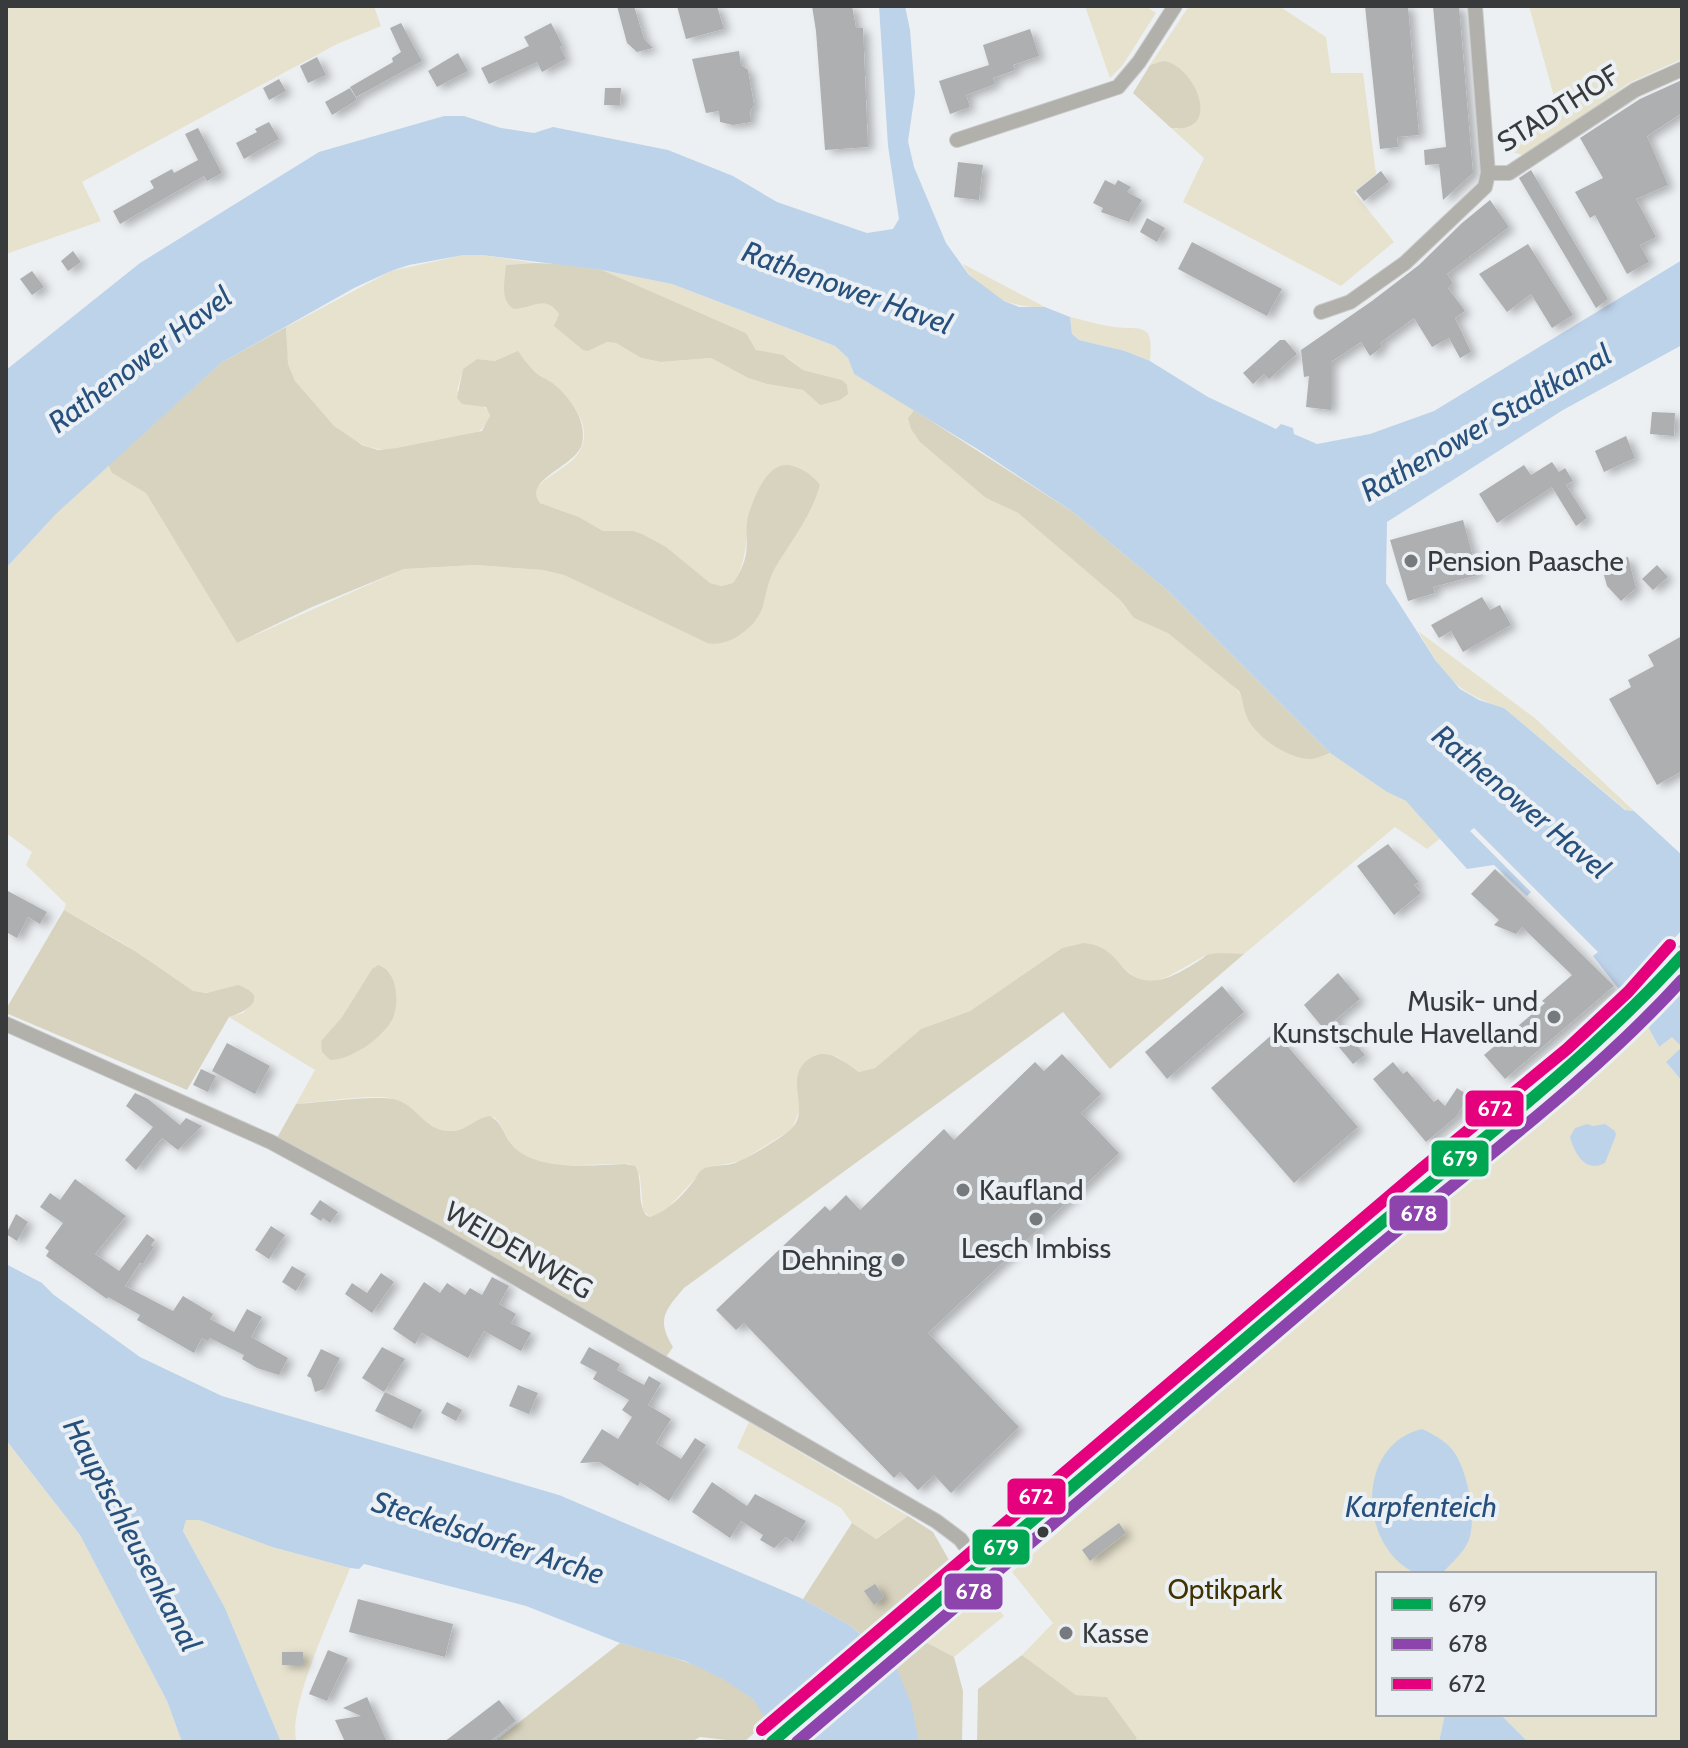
<svg xmlns="http://www.w3.org/2000/svg" width="1688" height="1748" font-family="Cabin,sans-serif">
<style>
.green{fill:#e7e2ce;fill-rule:evenodd}
.forest{fill:#d8d3be}
.water{fill:#bdd3ea}
.pier{fill:#edf0f3}
.building{fill:#adafb0;filter:url(#shadow)}
.lines{fill:none;stroke-linecap:round;stroke-linejoin:round}
.street-casing{stroke:#caccce;stroke-width:16}
.secondary-casing{stroke:#caccce;stroke-width:22}
.street{stroke:#b2b0ab;stroke-width:14}
.secondary{stroke:#b0afab;stroke-width:20}
.bus-1-casing{stroke:#ebf0f5;stroke-width:18}
.bus-2-casing{stroke:#ebf0f5;stroke-width:18}
.bus-3-casing{stroke:#ebf0f5;stroke-width:18}
.bus-1{stroke:#00a651;stroke-width:12}
.bus-2{stroke:#8e44ad;stroke-width:12}
.bus-3{stroke:#e5007d;stroke-width:12}
.poi-dot{fill:#777a7c;stroke:#ebf0f5;stroke-width:3}
.bus-dot{fill:#383a3c;stroke:#ebf0f5;stroke-width:3}
.labels{text-anchor:middle;stroke-width:8;stroke-linejoin:round;paint-order:stroke}
.street-label{font-size:28px;fill:#383a3c;stroke:#ebf0f5}
.poi-label{font-size:28px;fill:#383a3c;stroke:#ebf0f5;text-anchor:start}
.park-label{font-size:28px;fill:#403300;stroke:#ebf0f5}
.water-label{font-size:30px;font-style:italic;fill:#27507c;stroke:#ebf0f5}
.line-badge{stroke:#ebf0f5;stroke-width:3}
.badge-label{font-size:22px;text-anchor:middle;font-weight:bold;fill:#fff}
</style>
<defs>
<filter id="shadow"><feDropShadow dx="6" dy="3.5" stdDeviation="4" flood-color="#0004"/></filter>
</defs>
<rect width="100%" height="100%" fill="#edf0f3"/>
<!-- green -->
<g class="green">
<polygon points="6,6 374,6 381,26 337,44 82,182 101,221 6,254"/>
<polygon points="1085,6 1146,6 1156,13 1122,66 1110,78"/>
<polygon points="1189,6 1279,6 1326,37 1331,73 1363,73 1376,174 1354,192 1394,242 1341,286 1183,202 1204,158 1171,128 1178,129 1156,63 1150,65"/>
<polygon points="1529,6 1682,6 1682,59 1629,83 1525,156 1505,150 1558,111"/>
<path d="M464,255H482L535,263L506,265L515,309C534,309 545,294 559,314L558,319L591,349L607,342L616,343L641,358L661,362L711,358L748,378L767,384L803,390L820,405L842,380L803,370L788,358L756,350L746,333L602,270L672,284L835,346L848,358L854,374L914,410L908,418L986,498L1018,513L1120,600C1135,625 1149,620 1170,634C1187,646 1224,675 1237,690C1245,699 1243,709 1248,719C1262,746 1289,750 1316,758L1330,753L1387,792L1406,801L1441,838L1427,849L1395,827L1244,954L1206,955L1169,976L1156,981H1145L1133,976L1124,968L1083,943L1062,948L970,1011L921,1029L875,1068L859,1072L836,1056L799,1112L792,1129L741,1161L705,1168L665,1211L650,1217L643,1211L640,1176L630,1164C596,1162 542,1174 515,1148C506,1139 504,1126 494,1117C476,1116 465,1133 447,1131C423,1129 413,1104 389,1098C371,1094 318,1102 296,1104L315,1070L229,1017L243,1013L255,999C243,971 213,1000 192,991C174,984 153,962 135,951C112,936 88,924 64,910L66,904L26,865L32,852L6,833V568L56,514L108,465L112,473L146,492L237,643L404,569L476,565L542,570L564,575L707,643C726,644 744,637 755,620C765,607 766,587 772,573C786,542 812,518 820,485L748,517C746,541 747,563 733,583L720,586L710,583L697,574L615,532L603,531L579,517L540,503L536,498V489C547,475 571,466 579,452C594,428 573,401 555,386C549,380 541,377 534,371C528,366 523,358 518,352L495,361L477,359L463,369L457,391C476,402 507,411 477,433C448,439 408,451 380,449C347,447 295,395 288,364C286,352 287,339 286,327L391,271ZM378,965L384,967L391,975L383,1030L355,1053L321,1041L342,1017L372,969Z"/>
<path d="M963,264L1045,307C1013,309 977,294 963,264Z"/>
<path d="M1070,317C1084,320 1099,325 1114,327C1143,330 1154,322 1150,361L1125,351L1079,340L1072,334Z"/>
<path d="M1418,631L1536,719L1634,811L1626,810L1504,708C1454,692 1444,675 1418,631Z"/>
<polygon points="1647,1025 1659,1047 1673,1036 1682,1048 1666,1062 1682,1081 1682,1742 1528,1742 1500,1714 1654,1714 1654,1574 1442,1574 1468,1543 1412,1572 1421,1574 1378,1574 1378,1714 1445,1714 1439,1742 1135,1742 1137,1738 1107,1697 1076,1695 1022,1655 1053,1623 1012,1572"/>
<polygon points="749,1422 908,1516 875,1539 852,1523 841,1508 737,1448"/>
<polygon points="6,1440 80,1535 167,1701 182,1742 6,1742"/>
<path d="M186,1520H199L272,1547L350,1568C337,1602 285,1712 297,1742H281L225,1608L183,1531Z"/>
<polygon points="977,1593 985,1593 1004,1616 954,1657 922,1640"/>
</g>
<!-- forest -->
<g class="forest">
<path d="M1163,61C1194,64 1225,134 1171,128L1133,93L1150,65Z"/>
<path d="M535,263L559,264L602,270L746,333L756,350L783,355L803,370L842,380L847,385L848,394L840,400L820,405L803,390L767,384L748,378L711,358L661,362L641,358L616,343L607,342L588,351L583,350L554,326L559,314C545,294 533,309 514,309C499,300 505,280 506,265Z"/>
<path d="M286,327L288,364L295,381L334,426L362,445L378,450L397,448L482,431L490,416L486,407L462,404L457,398L463,369L477,359L495,361L518,351C523,358 528,365 534,371C540,377 548,379 555,385C572,400 587,421 582,444C577,466 521,480 540,503L579,517L603,531H633L642,534L666,547L710,583L721,586L733,583C739,574 744,565 746,554C748,542 745,528 748,516C754,498 766,463 788,465C800,467 813,475 820,485C812,515 791,541 775,568C768,580 766,596 762,609C754,629 728,648 707,643L564,575L542,570L476,565L404,569L312,607L237,643L146,493L112,473L108,465L221,363Z"/>
<path d="M914,410L1073,512L1167,590L1330,753C1324,755 1318,758 1312,759C1290,760 1253,736 1246,715C1243,707 1243,699 1239,691L1168,633L1134,618L1120,600L1018,513L986,498L920,442L911,429L908,418Z"/>
<path d="M64,910L135,951L193,991L206,993L238,985C270,996 249,1011 229,1017L187,1090L6,1013V1009Z"/>
<path d="M1083,943C1120,946 1117,975 1144,980C1161,984 1183,971 1197,962C1198,962 1205,956 1207,955C1217,952 1233,954 1244,954L1110,1069L1063,1012L684,1288C665,1310 656,1320 673,1347L666,1357L447,1231L277,1138L296,1104C316,1103 381,1094 397,1100C418,1107 425,1131 450,1131C465,1132 475,1118 490,1116C503,1123 504,1136 513,1146C537,1172 593,1165 625,1164L635,1166C644,1182 636,1200 646,1215L650,1217C668,1211 682,1196 693,1182C697,1177 698,1171 705,1168C714,1165 726,1166 735,1163C748,1158 784,1137 793,1127C810,1108 783,1077 809,1059C827,1046 844,1062 859,1072L875,1068L921,1029L970,1011L1062,948Z"/>
<path d="M378,965C398,970 400,1005 392,1020C381,1039 351,1060 330,1060L322,1052L321,1041L342,1017L372,969Z"/>
<polygon points="908,1516 933,1532 949,1560 865,1638 851,1626 803,1599 852,1523 876,1539"/>
<polygon points="922,1640 954,1657 963,1691 962,1742 919,1742 896,1666"/>
<path d="M620,1643C661,1654 724,1668 754,1700C759,1706 763,1714 768,1721L744,1742L700,1737L691,1742H494Z"/>
<polygon points="1022,1655 1076,1695 1107,1697 1137,1738 1135,1742 977,1742 978,1689"/>
</g>
<!-- water -->
<g class="water">
<polygon points="879,6 905,6 910,30 915,93 908,141 914,167 946,243 969,275 1004,301 1019,307 1045,307 1070,317 1072,334 1079,340 1125,351 1150,361 1208,397 1276,429 1281,424 1293,428 1294,434 1317,444 1370,434 1434,411 1682,260 1682,345 1563,410 1387,522 1386,583 1436,661 1460,689 1479,700 1504,708 1625,810 1634,811 1682,855 1682,1081 1666,1062 1682,1047 1672,1037 1659,1047 1647,1025 1593,956 1598,952 1474,828 1470,831 1531,892 1527,896 1494,865 1467,869 1406,801 1387,792 1330,753 1167,590 1073,512 979,450 854,374 848,358 835,346 672,284 602,270 482,255 464,255 409,265 391,271 354,288 221,363 56,514 6,568 6,370 140,263 319,152 444,116 464,116 501,128 534,133 553,127 668,150 733,176 777,202 867,233 893,229 899,219 888,146"/>
<path d="M1587,1124L1593,1126L1605,1124L1615,1131L1616,1135L1605,1163C1586,1173 1575,1155 1570,1137L1575,1128Z"/>
<polygon points="6,1264 42,1283 54,1295 140,1357 222,1396 559,1495 803,1599 851,1626 896,1666 911,1703 919,1742 781,1742 753,1699 723,1679 685,1661 620,1643 526,1606 364,1564 359,1569 350,1568 272,1547 199,1520 186,1520 183,1531 225,1608 281,1742 182,1742 167,1701 80,1535 6,1440"/>
<path d="M1422,1429C1435,1435 1449,1443 1456,1455C1468,1475 1479,1525 1466,1546C1460,1556 1449,1565 1442,1574C1432,1574 1419,1576 1411,1571C1357,1540 1358,1444 1422,1429Z"/>
<polygon points="1445,1714 1500,1714 1528,1742 1439,1742"/>
</g>
<!-- pier -->
<g class="pier">
<polygon points="1682,930 1682,981 1641,1025 1620,996"/>
<polygon points="870,1637 895,1659 797,1742 776,1742 766,1726"/>
</g>
<!-- building -->
<g class="building">
<polygon points="617,6 634,6 644,39 653,48 637,52 627,43"/>
<polygon points="677,6 717,6 724,29 686,39"/>
<polygon points="812,6 852,6 856,28 863,28 868,147 825,150 816,31"/>
<polygon points="1365,6 1408,6 1419,135 1397,137 1398,147 1380,149"/>
<polygon points="1433,6 1459,6 1473,173 1443,200 1439,164 1425,165 1424,150 1446,147"/>
<polygon points="401,23 422,61 356,97 350,87 393,62 392,58 401,52 390,28"/>
<polygon points="551,23 563,46 560,47 566,59 542,72 537,62 489,84 481,68 529,46 524,37"/>
<polygon points="1030,29 1039,56 1013,65 1015,70 993,78 995,84 966,95 970,107 950,114 939,81 989,65 983,45"/>
<polygon points="739,51 741,65 748,70 754,105 750,111 751,122 733,125 720,122 719,111 706,113 692,59"/>
<polygon points="458,53 468,71 437,87 428,71"/>
<polygon points="317,57 326,75 308,83 300,66"/>
<polygon points="279,79 286,91 269,100 263,88"/>
<polygon points="1682,80 1682,113 1647,136 1668,185 1636,199 1656,237 1640,245 1649,262 1627,274 1595,215 1590,218 1575,192 1603,178 1580,138 1640,99"/>
<polygon points="350,88 357,100 332,115 325,102"/>
<polygon points="605,88 621,88 620,105 604,105"/>
<polygon points="269,122 279,139 244,159 236,143 257,132 255,129"/>
<polygon points="198,128 222,173 207,181 204,176 120,224 113,211 154,188 150,181 172,169 174,173 198,160 185,134"/>
<polygon points="958,162 983,165 979,200 954,197"/>
<polygon points="1531,170 1608,299 1596,308 1519,178"/>
<polygon points="1381,171 1389,182 1364,201 1356,191"/>
<polygon points="1105,180 1115,185 1118,180 1131,187 1127,192 1142,200 1129,222 1101,212 1103,208 1093,203"/>
<polygon points="1490,200 1509,227 1447,274 1453,283 1448,288 1465,311 1455,318 1471,352 1460,358 1449,338 1432,347 1414,318 1380,343 1382,347 1370,356 1361,342 1331,362 1331,410 1306,407 1309,376 1304,377 1301,350 1372,301 1419,265 1462,223"/>
<polygon points="1147,218 1165,228 1157,242 1140,232"/>
<polygon points="1192,242 1282,289 1267,316 1178,269"/>
<polygon points="1528,244 1573,315 1552,328 1531,294 1507,312 1479,274"/>
<polygon points="73,251 81,262 68,271 61,261"/>
<polygon points="32,271 44,287 32,295 20,279"/>
<polygon points="1280,340 1285,340 1297,354 1269,379 1264,374 1253,384 1243,373"/>
<polygon points="1652,412 1675,413 1674,436 1650,434"/>
<polygon points="1626,436 1635,458 1604,472 1595,451"/>
<polygon points="1552,462 1559,472 1565,468 1573,481 1566,485 1587,518 1576,526 1552,487 1497,523 1479,494 1524,465 1531,475"/>
<polygon points="1463,520 1478,575 1433,587 1435,593 1408,601 1390,540"/>
<polygon points="1628,557 1636,588 1621,601 1607,586 1601,564"/>
<polygon points="1657,565 1668,577 1653,590 1642,579"/>
<polygon points="1482,597 1490,610 1500,605 1511,625 1463,652 1451,631 1439,638 1431,625"/>
<polygon points="1682,636 1682,771 1657,785 1609,699 1631,687 1628,680 1654,666 1648,655"/>
<polygon points="1388,844 1419,882 1414,885 1421,893 1394,915 1357,866"/>
<polygon points="1495,869 1614,986 1505,1079 1484,1055 1545,1003 1542,1001 1572,975 1522,927 1516,934 1494,925 1499,920 1471,894"/>
<polygon points="6,890 47,912 40,924 28,917 17,938 6,932"/>
<polygon points="1338,973 1360,999 1335,1020 1365,1055 1353,1064 1304,1005"/>
<polygon points="1222,986 1244,1012 1167,1079 1145,1052"/>
<polygon points="1275,1032 1358,1127 1294,1183 1211,1088"/>
<polygon points="227,1043 270,1066 255,1094 212,1071"/>
<polygon points="1062,1054 1101,1094 1081,1113 1119,1153 928,1333 1019,1427 951,1493 934,1475 918,1490 900,1472 894,1478 744,1323 736,1330 716,1310 825,1206 830,1211 846,1195 860,1210 944,1129 954,1140 1035,1062 1044,1071"/>
<polygon points="1393,1062 1403,1074 1407,1071 1434,1102 1438,1099 1445,1106 1457,1088 1469,1096 1456,1117 1426,1142 1373,1079"/>
<polygon points="201,1069 216,1076 208,1092 193,1085"/>
<polygon points="135,1093 148,1099 180,1125 186,1118 202,1126 178,1150 162,1138 136,1170 125,1160 153,1127 126,1106"/>
<polygon points="75,1179 126,1216 95,1254 119,1271 147,1234 155,1240 151,1245 154,1247 143,1264 140,1263 125,1286 173,1311 183,1296 213,1314 210,1319 234,1332 247,1309 262,1317 251,1337 288,1358 279,1375 257,1368 242,1359 244,1355 210,1338 208,1341 202,1338 194,1353 137,1320 140,1315 108,1297 107,1299 46,1256 49,1251 45,1248 63,1223 40,1207 50,1193 60,1200"/>
<polygon points="320,1200 338,1212 330,1223 323,1218 321,1221 310,1214"/>
<polygon points="16,1214 28,1222 17,1241 6,1234"/>
<polygon points="271,1226 285,1235 269,1259 255,1250"/>
<polygon points="292,1266 306,1274 296,1291 282,1282"/>
<polygon points="381,1273 394,1282 372,1313 345,1294 352,1283 367,1293"/>
<polygon points="492,1277 509,1286 499,1304 516,1314 511,1323 531,1333 521,1351 484,1331 468,1358 422,1333 415,1344 393,1329 424,1282 440,1293 447,1283 465,1295 470,1288 482,1295"/>
<polygon points="382,1347 405,1359 384,1392 362,1378"/>
<polygon points="589,1347 620,1364 617,1370 644,1385 649,1376 661,1383 648,1405 671,1419 656,1443 681,1459 695,1438 706,1445 669,1501 640,1482 638,1486 599,1462 580,1463 602,1429 618,1439 632,1417 622,1410 629,1400 593,1379 597,1372 580,1363"/>
<polygon points="321,1349 340,1358 324,1389 315,1392 311,1378 307,1376"/>
<polygon points="518,1385 538,1393 529,1414 509,1406"/>
<polygon points="385,1392 422,1410 412,1429 375,1411"/>
<polygon points="447,1402 462,1410 456,1421 441,1413"/>
<polygon points="712,1482 747,1506 755,1494 806,1521 793,1542 786,1537 774,1548 760,1540 763,1535 741,1521 730,1538 692,1512"/>
<polygon points="1119,1523 1126,1533 1090,1561 1082,1550"/>
<polygon points="875,1584 884,1597 874,1605 864,1591"/>
<polygon points="358,1599 453,1624 445,1657 349,1632"/>
<polygon points="328,1650 348,1658 327,1701 309,1694"/>
<rect x="282" y="1652" width="21" height="13"/>
<polygon points="367,1697 387,1742 345,1742 335,1720 361,1716 343,1708"/>
<polygon points="499,1700 516,1721 489,1742 444,1742"/>
</g>
<g class="lines">
<!-- street casing -->
<g class="street-casing">
<g id="street">
<polyline points="957,140 1118,87 1139,62 1175,6"/>
<polyline points="1488,173 1509,173 1635,90 1682,69"/>
<polyline points="1321,312 1350,302 1405,263 1485,187 1488,173 1475,6"/>
<polyline points="6,1024 271,1142 440,1234 936,1521 960,1539 980,1565"/>
</g>
</g>
<!-- secondary casing -->
<g class="secondary-casing">
<polyline id="secondary" points="772,1742 1431,1181 1578,1061 1639,1003 1682,956"/>
</g>
<!-- street -->
<use href="#street" class="street"/>
<!-- secondary -->
<use href="#secondary" class="secondary"/>
<!-- bus-1 casing -->
<g class="bus-1-casing">
<path id="bus-1" d="M772,1742C964,1579 1156,1415 1347,1252C1461,1155 1581,1067 1682,956"/>
</g>
<!-- bus-2 casing -->
<g class="bus-2-casing">
<path id="bus-2" d="M797,1742C987,1580 1178,1417 1368,1255C1474,1165 1588,1083 1682,980"/>
</g>
<!-- bus-3 casing -->
<g class="bus-3-casing">
<polyline id="bus-3" points="762,1730 1421,1169 1567,1049 1628,992 1670,945"/>
</g>
<!-- bus-1 -->
<use href="#bus-1" class="bus-1"/>
<!-- bus-2 -->
<use href="#bus-2" class="bus-2"/>
<!-- bus-3 -->
<use href="#bus-3" class="bus-3"/>
</g>
<!-- markers -->
<g class="poi-dot">
<circle cx="1411" cy="561" r="8"/>
<circle cx="1554" cy="1017" r="8"/>
<circle cx="963" cy="1190" r="8"/>
<circle cx="1036" cy="1219" r="8"/>
<circle cx="898" cy="1260" r="8"/>
<circle cx="1066" cy="1633" r="8"/>
</g>
<circle class="bus-dot" cx="1043" cy="1532" r="7"/>
<g class="labels">
<!-- street labels -->
<g class="street-label">
<text transform="translate(1558 108) rotate(-32)" y="10">STADTHOF</text>
<text transform="translate(519 1250) rotate(30)" y="10">WEIDENWEG</text>
</g>
<!-- poi labels -->
<g class="poi-label">
<text x="1427" y="571">Pension Paasche</text>
<text x="1538" y="1011" text-anchor="end">Musik- und<tspan x="1538" dy="32">Kunstschule Havelland</tspan></text>
<text x="979" y="1200">Kaufland</text>
<text x="1036" y="1258" text-anchor="middle">Lesch Imbiss</text>
<text x="882" y="1270" text-anchor="end">Dehning</text>
<text x="1082" y="1643">Kasse</text>
</g>
<!-- park labels -->
<g class="park-label">
<text x="1225" y="1599">Optikpark</text>
</g>
<!-- water labels -->
<g class="water-label">
<text transform="translate(847 288) rotate(20)" y="10">Rathenower Havel</text>
<text transform="translate(140 360) rotate(-37)" y="10">Rathenower Havel</text>
<text transform="translate(1486 423) rotate(-30)" y="10">Rathenower Stadtkanal</text>
<text transform="translate(1521 802) rotate(40)" y="10">Rathenower Havel</text>
<text x="1421" y="1517">Karpfenteich</text>
<text transform="translate(132 1535) rotate(62)" y="10">Hauptschleusenkanal</text>
<text transform="translate(488 1538) rotate(18)" y="10">Steckelsdorfer Arche</text>
</g>
</g>
<g class="line-badge">
<rect x="1464" y="1089" width="61" height="39" rx="8" fill="#e5007d"/>
<rect x="1430" y="1139" width="60" height="39" rx="8" fill="#00a651"/>
<rect x="1388" y="1194" width="61" height="38" rx="8" fill="#8e44ad"/>
<rect x="1006" y="1477" width="61" height="39" rx="8" fill="#e5007d"/>
<rect x="971" y="1528" width="60" height="38" rx="8" fill="#00a651"/>
<rect x="943" y="1572" width="61" height="39" rx="8" fill="#8e44ad"/>
</g>
<g class="badge-label">
<text x="1495" y="1116">672</text>
<text x="1460" y="1166">679</text>
<text x="1419" y="1221">678</text>
<text x="1036" y="1504">672</text>
<text x="1001" y="1555">679</text>
<text x="974" y="1599">678</text>
</g>
<!-- border -->
<rect width="1688" height="1748" fill="none" stroke="#383a3c" stroke-width="16"/>
<!-- legend -->
<rect x="1376" y="1572" width="280" height="144" fill="#ebf0f5" stroke="#a3a7ab" stroke-width="2"/>
<rect x="1392" y="1598" width="40" height="12" fill="#00a651" stroke="#a3a7ab" stroke-width="2"/>
<text x="1448" y="1612" font-size="24" fill="#383a3c">679</text>
<rect x="1392" y="1638" width="40" height="12" fill="#8e44ad" stroke="#a3a7ab" stroke-width="2"/>
<text x="1448" y="1652" font-size="24" fill="#383a3c">678</text>
<rect x="1392" y="1678" width="40" height="12" fill="#e5007d" stroke="#a3a7ab" stroke-width="2"/>
<text x="1448" y="1692" font-size="24" fill="#383a3c">672</text>
</svg>
